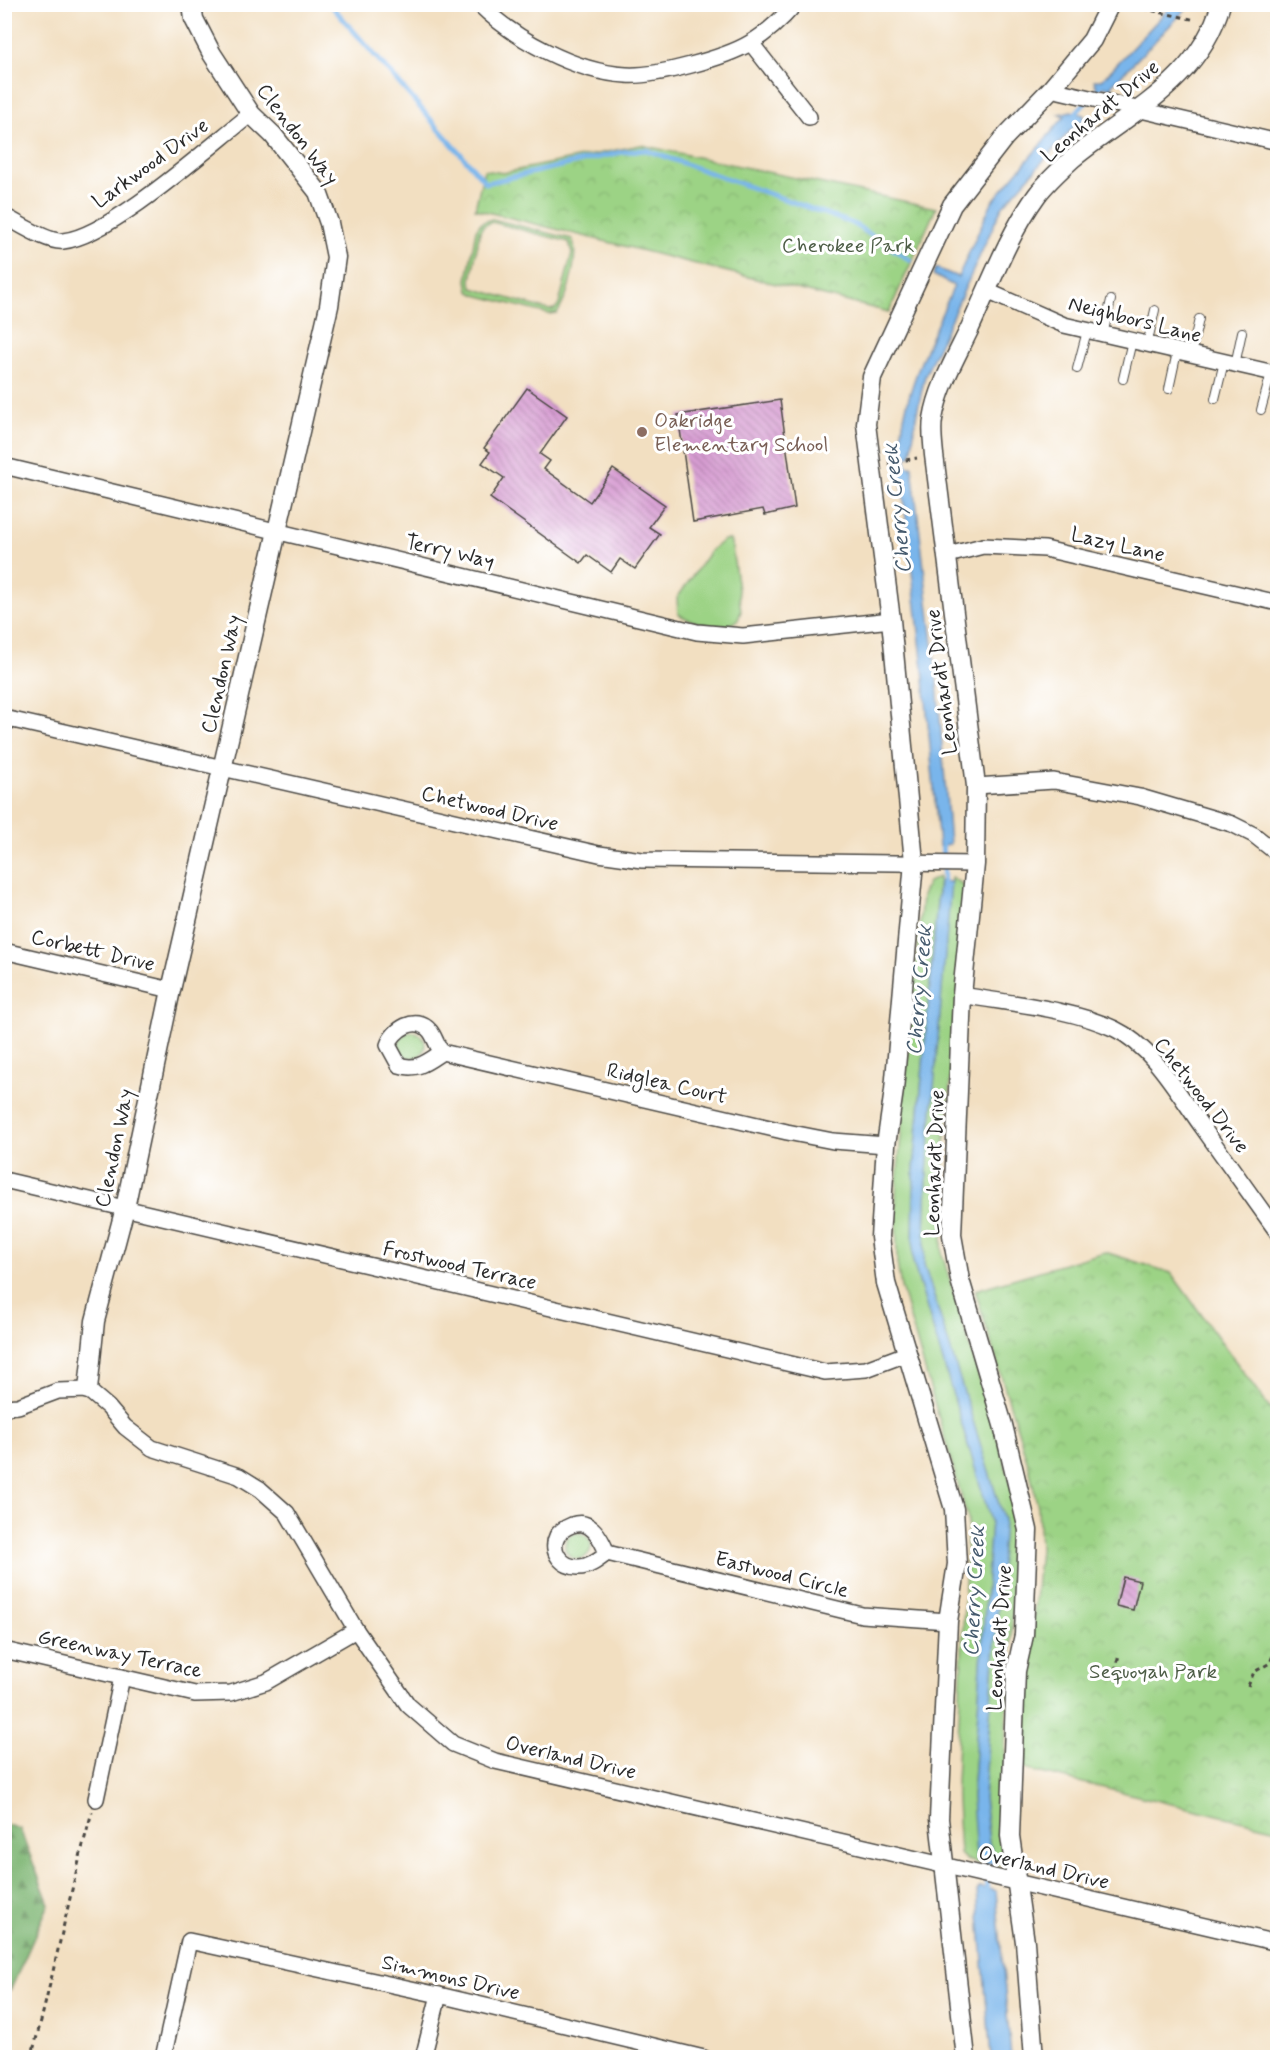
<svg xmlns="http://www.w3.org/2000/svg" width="1282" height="2062" font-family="Mynerve,sans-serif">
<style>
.green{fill:#9cd385;stroke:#647f58;stroke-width:1.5;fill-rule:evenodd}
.forest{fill:url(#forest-firs);stroke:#54704e;stroke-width:1.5}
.park{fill:url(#park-crowns);stroke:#647f58;stroke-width:1.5}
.water{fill:#79b5eb;stroke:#52708b;stroke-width:1.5}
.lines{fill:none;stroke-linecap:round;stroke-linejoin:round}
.stream{stroke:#79b5eb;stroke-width:5}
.building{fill:url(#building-back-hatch)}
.service-casing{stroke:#494642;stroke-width:10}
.minor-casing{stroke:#494642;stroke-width:18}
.tertiary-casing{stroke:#494642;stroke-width:21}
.path{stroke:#494642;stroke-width:3;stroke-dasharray:4.5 4.5;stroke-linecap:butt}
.service{stroke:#fff;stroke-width:8}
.minor{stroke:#fff;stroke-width:15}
.tertiary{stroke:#fff;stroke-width:18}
.education-dot{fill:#8d6e63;stroke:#fff;stroke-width:2}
.labels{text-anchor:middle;stroke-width:6;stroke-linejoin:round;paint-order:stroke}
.street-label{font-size:21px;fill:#2b2b2b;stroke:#fff}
.park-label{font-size:21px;fill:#4d5d46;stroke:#fff}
.education-label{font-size:21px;fill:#785e54;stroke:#fff;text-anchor:start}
.water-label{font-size:22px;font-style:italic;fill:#465b6e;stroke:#fff}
</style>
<defs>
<pattern id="forest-firs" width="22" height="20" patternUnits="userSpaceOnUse" patternTransform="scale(1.5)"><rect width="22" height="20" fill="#7db572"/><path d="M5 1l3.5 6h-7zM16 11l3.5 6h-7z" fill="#67935e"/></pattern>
<pattern id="park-crowns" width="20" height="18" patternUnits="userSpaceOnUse" patternTransform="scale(1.5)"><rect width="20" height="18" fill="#9cd385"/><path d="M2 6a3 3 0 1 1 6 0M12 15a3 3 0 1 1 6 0" fill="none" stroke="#87b573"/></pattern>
<pattern id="building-back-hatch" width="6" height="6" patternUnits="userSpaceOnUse" patternTransform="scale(1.5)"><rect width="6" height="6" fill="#d89dd3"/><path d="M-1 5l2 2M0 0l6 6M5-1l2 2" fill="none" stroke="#af80ab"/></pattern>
</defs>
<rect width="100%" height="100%" fill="#fff"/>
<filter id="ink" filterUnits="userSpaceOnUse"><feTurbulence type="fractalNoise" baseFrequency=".0167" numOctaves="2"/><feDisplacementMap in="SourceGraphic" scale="12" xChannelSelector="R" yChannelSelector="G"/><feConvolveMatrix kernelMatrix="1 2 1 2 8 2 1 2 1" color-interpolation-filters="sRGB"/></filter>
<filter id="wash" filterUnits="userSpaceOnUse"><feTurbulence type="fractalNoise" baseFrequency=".008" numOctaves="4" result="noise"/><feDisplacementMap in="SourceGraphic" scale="24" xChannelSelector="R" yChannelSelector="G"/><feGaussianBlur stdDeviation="1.35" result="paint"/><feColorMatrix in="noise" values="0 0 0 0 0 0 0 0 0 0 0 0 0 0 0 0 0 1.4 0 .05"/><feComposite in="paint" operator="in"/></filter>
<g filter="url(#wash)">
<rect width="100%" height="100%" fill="#f2dfc1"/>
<!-- green -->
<g class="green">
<path d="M492,219L572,239C580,254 567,300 557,313L549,314L476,295L469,291L467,280L476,230L481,223ZM492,222L569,242L572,253L559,304L555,309L549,310L472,288L471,280L480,231L483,226Z"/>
<path d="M724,540H730L732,547L741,611L738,620C725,632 693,623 678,614L677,598L711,550Z"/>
<polygon points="939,877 914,1170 913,1262 991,1521 972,1797 979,1864 966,1860 960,1854 956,1783 968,1519 901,1287 897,1263 896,1192 922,896 928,882"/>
<polygon points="951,877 962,884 967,898 944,1149 942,1254 1013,1490 1018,1521 1005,1747 1007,1857 995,1868 996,1858 989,1843 984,1798 1004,1520 924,1265 927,1172"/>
<circle cx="412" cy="1045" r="13"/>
<circle cx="578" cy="1546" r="13"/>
</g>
<!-- forest -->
<polygon class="forest" points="5,1824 20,1829 49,1904 11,1989 5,1993"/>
<!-- park -->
<g class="park">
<polygon points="641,145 936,208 889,312 475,209 484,170 503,173"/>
<polygon points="1105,1252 1171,1273 1277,1418 1277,1829 1024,1769 1028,1671 1040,1549 1038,1508 1029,1467 975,1290"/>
</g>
<!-- water -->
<g class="water">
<polygon points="1172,5 1190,5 1111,86 1113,88 1096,86 1094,80 1102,80"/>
<path d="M1071,111L1084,115V122L1079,121L1002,207L925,376L916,417L911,456L900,457C900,397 930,341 954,286L933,275L936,268L958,277L992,202L1065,116L1059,114Z"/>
<polygon points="912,466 936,669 950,844 939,846 923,668 900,467"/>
<polygon points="939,881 951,882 927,1172 924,1265 1004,1520 984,1798 989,1843 996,1858 994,1865 978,1861 976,1856 972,1797 991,1521 913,1262 914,1170"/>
<polygon points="980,1887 996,1891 1011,2057 991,2057 977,1891"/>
</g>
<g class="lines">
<!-- stream -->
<g class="stream">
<polyline points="330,4 486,183 622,152 646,150 854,224 910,260"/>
<polyline points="1073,116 1103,84"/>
<polyline points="903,451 906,471"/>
<polyline points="942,839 944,886"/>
<polyline points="985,1857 987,1896"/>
</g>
</g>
<g id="blocks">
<!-- building -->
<g class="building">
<polygon points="527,388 567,416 540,454 550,461 544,469 590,502 613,469 665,505 649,527 660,534 635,569 620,559 611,572 587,555 581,563 490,498 504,478 482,463 490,452 484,448"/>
<polygon points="780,400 795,508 765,515 763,509 693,522 678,415"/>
<polygon points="1123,1577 1140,1581 1133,1610 1116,1606"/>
</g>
</g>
</g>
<g filter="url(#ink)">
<use href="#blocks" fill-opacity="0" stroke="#494642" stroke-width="1.5"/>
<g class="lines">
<!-- service casing -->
<g class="service-casing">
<g id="service">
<polyline points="1103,335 1111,300"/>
<polyline points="1147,345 1155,310"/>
<polyline points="1191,354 1199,319"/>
<polyline points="1235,365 1242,332"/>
<polyline points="1077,369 1087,331"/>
<polyline points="1123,379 1132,341"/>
<polyline points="1169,389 1177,352"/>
<polyline points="1215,399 1224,362"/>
<polyline points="1261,410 1271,373"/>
</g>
</g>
<!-- minor casing -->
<g class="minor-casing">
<g id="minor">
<path d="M479,4C514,39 575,72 626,75C655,77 725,58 750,43C767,33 782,19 795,4"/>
<polyline points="751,43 809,117"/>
<polyline points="1051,89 1278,142"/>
<path d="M4,216C18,223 48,243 63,241C111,236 210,146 251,114"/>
<polyline points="987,291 1064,325 1278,374"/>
<polyline points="4,466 697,632 743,636 891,620"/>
<polyline points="948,555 983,546 1045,549 1278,603"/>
<polyline points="4,718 599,854 642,860 975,864"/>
<polyline points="976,786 1054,781 1140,797 1232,824 1254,835 1278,854"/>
<polyline points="4,951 171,990"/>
<path d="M962,995C1012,1004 1069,1008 1115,1029C1153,1047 1179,1095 1203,1128C1228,1163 1253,1198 1278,1233"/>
<path d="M442,1052C427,1062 417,1071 399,1065L388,1045C393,1030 416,1014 430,1031C435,1037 436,1045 442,1052L787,1132L833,1141L886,1145"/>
<polyline points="4,1180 825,1372 866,1369 906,1354"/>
<polyline points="4,1407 18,1406 58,1391 88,1390 108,1407 125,1427 152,1448 239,1476 260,1489 287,1513 356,1630 408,1705 453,1744 495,1761 1278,1943"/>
<path d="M607,1553C599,1559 590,1567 579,1567C563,1568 549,1552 557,1536C560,1531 567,1527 572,1525C591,1518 601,1538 607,1553L862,1615L948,1621"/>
<polyline points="4,1650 195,1694 231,1693 266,1682 356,1630"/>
<polyline points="96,1799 122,1677"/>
<polyline points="163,2058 189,1941 439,1995 704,2058"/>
<polyline points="423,2058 439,1995"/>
</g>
</g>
<!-- tertiary casing -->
<g class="tertiary-casing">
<g id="tertiary">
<polyline points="88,1390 95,1321 125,1208 171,990 329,306 336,257 329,223 318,192 273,135 251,114 212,54 194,19 192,4"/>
<polyline points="966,2058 939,1819 948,1621 957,1564 954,1509 886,1283 880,1237 886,1145 894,1090 914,862 891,620 866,424 872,377 952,205 1004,138 1051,89 1092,40 1110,4"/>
<path d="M1034,2058L1025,1942L1010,1836L1016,1671L1024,1635L1028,1530L1003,1425L960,1280L952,1235L962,995L975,864L976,786L934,455C933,443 931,430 933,419C938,388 956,357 969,330C990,285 1008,235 1037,195C1046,183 1061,169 1072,159C1129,112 1199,82 1221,4"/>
</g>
</g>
<!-- path -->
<g class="path">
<polyline points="1126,5 1196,20"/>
<polyline points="888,463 917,458"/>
<polyline points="1113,1679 1119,1655"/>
<polyline points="1248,1686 1254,1672 1270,1663 1278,1642"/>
<path d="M31,2058C54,1976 69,1893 92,1812"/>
</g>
<!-- service -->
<use href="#service" class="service"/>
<!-- minor -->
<use href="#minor" class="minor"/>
<!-- tertiary -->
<use href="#tertiary" class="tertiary"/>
</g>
</g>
<!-- markers -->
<circle class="education-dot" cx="642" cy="432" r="6"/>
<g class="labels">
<!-- street labels -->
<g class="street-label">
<text transform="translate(1100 111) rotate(-40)" y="7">Leonhardt Drive</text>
<text transform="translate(298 134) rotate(53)" y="7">Clendon Way</text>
<text transform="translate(150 163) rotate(-36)" y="7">Larkwood Drive</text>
<text transform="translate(1135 319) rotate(14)" y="7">Neighbors Lane</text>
<text transform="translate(1118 544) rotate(13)" y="7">Lazy Lane</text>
<text transform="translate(450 551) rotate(13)" y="7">Terry Way</text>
<text transform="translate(221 674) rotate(-77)" y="7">Clendon Way</text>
<text transform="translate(941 682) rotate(-97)" y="7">Leonhardt Drive</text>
<text transform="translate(490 808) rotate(13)" y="7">Chetwood Drive</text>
<text transform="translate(93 950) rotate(13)" y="7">Corbett Drive</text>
<text transform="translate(667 1083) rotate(13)" y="7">Ridglea Court</text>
<text transform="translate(1202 1095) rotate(52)" y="7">Chetwood Drive</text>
<text transform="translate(114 1148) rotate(-78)" y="7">Clendon Way</text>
<text transform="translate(934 1163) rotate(-88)" y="7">Leonhardt Drive</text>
<text transform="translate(460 1265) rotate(13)" y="7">Frostwood Terrace</text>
<text transform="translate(782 1574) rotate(14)" y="7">Eastwood Circle</text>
<text transform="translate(999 1638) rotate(-86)" y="7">Leonhardt Drive</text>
<text transform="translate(120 1653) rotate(12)" y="7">Greenway Terrace</text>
<text transform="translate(571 1757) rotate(13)" y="7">Overland Drive</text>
<text transform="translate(1044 1867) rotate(13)" y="7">Overland Drive</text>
<text transform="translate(451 1977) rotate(13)" y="7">Simmons Drive</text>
</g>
<!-- park labels -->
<g class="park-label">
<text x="848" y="252">Cherokee Park</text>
<text x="1153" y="1678">Sequoyah Park</text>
</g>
<!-- education labels -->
<g class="education-label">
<text x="654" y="427">Oakridge<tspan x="654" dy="24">Elementary School</tspan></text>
</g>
<!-- water labels -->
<g class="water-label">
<text transform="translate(896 509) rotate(-96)" y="8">Cherry Creek</text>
<text transform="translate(918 990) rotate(-85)" y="8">Cherry Creek</text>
<text transform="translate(973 1591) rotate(-87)" y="8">Cherry Creek</text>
</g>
</g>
<!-- margin -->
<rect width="1282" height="2062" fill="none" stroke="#fff" stroke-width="24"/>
</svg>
